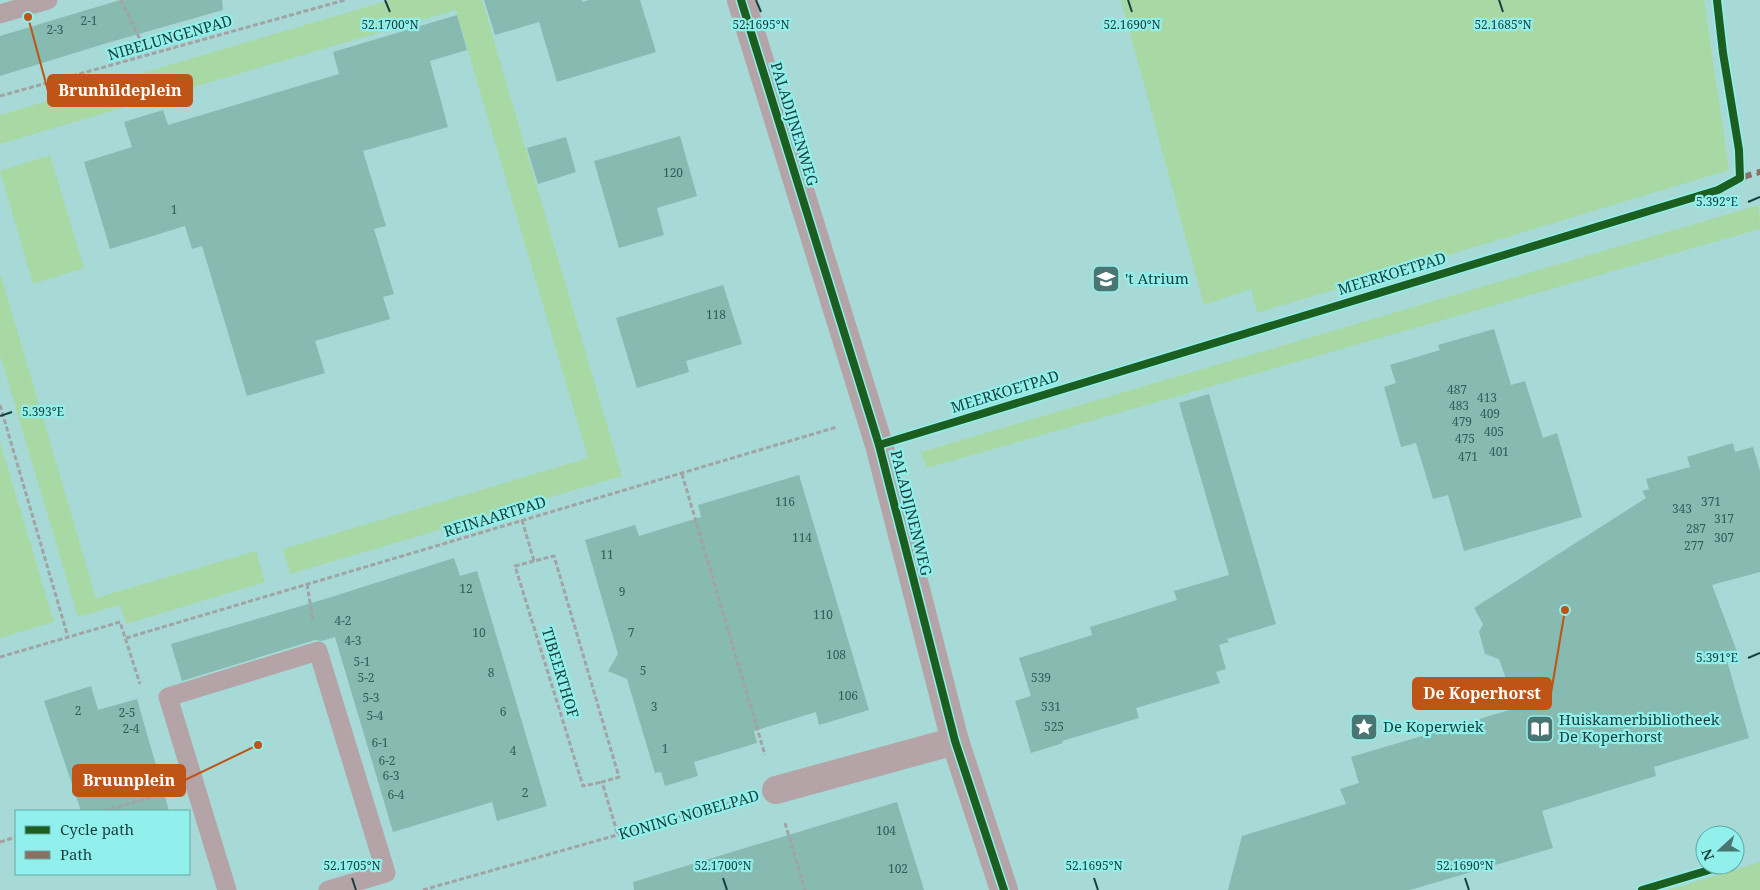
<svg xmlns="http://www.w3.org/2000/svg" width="1760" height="890" font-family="'Noto Serif',serif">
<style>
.green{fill:#a8d9a4}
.building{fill:#87bab1}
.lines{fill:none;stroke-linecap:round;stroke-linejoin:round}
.path{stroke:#a1a3a4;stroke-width:3;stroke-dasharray:5 2.5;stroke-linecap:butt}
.service{stroke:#b4a4a7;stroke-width:19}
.minor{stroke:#b4a4a7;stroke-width:28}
.quiet{stroke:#8d6e63;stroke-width:6;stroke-dasharray:12 6;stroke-linecap:butt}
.cycleway-casing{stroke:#91f0eb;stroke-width:11}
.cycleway{stroke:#1b5e20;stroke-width:8}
.ticks{fill:none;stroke:#163f3d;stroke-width:2}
.labels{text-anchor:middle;stroke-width:4.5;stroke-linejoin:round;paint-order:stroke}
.number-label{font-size:12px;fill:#325e5a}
.street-label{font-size:15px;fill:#163f3d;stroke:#91f0eb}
.poi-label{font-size:15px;fill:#163f3d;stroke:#91f0eb;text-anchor:start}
.ticks-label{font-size:12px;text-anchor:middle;fill:#163f3d;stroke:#91f0eb;stroke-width:4.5;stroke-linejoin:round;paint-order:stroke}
.leader{fill:none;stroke:#be5416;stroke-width:2}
.callout-dot{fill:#be5416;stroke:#91f0eb;stroke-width:2}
.callout{fill:#be5416;stroke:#be5416;stroke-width:2}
.callout-label{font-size:16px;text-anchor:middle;font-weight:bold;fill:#fff}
</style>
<rect width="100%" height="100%" fill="#a7dad7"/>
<!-- green -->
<g class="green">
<polygon points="390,0 482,0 622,476 290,574 283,549 588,458 456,10 0,144 0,115"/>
<polygon points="1121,0 1704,0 1729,170 1257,313 1251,289 1204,305"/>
<polygon points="50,155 84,268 33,284 0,171"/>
<polygon points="1759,205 1760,229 927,468 921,452"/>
<polygon points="0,272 96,598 256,551 265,582 126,624 120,605 78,617 0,355"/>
<polygon points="0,442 54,622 0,638"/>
<polygon points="1760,862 1760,890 1668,890"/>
</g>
<!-- building -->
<g class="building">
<polygon points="120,0 222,0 223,10 107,43 0,76 0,36"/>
<polygon points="484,0 582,0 582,2 589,0 640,0 656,52 557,82 539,22 495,35"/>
<polygon points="457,15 467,50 430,61 448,127 363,151 386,226 374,229 394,294 383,297 390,319 315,341 325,373 247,396 202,246 192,249 185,226 110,249 84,162 132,147 124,122 163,110 168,125 339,74 333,52"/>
<polygon points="680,136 697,196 657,208 664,235 619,248 594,161"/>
<polygon points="566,137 576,172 538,184 527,148"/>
<polygon points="723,285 742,344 686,361 689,372 637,388 616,318"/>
<polygon points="1494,329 1511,385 1525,381 1543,438 1557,433 1582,517 1464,551 1448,495 1433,499 1416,443 1401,447 1384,387 1396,383 1390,365 1440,350 1438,345"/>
<polygon points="1209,394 1276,624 1227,639 1229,642 1219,645 1226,669 1216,672 1220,683 1136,708 1139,718 1062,741 1063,743 1031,753 1015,701 1031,696 1019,658 1092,635 1090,627 1177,600 1174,591 1229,575 1179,403"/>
<polygon points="1733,443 1735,452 1753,447 1760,471 1760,572 1712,585 1738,654 1726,657 1749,738 1654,767 1656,776 1542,811 1553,848 1410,890 1228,890 1242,836 1346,804 1340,789 1359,783 1351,757 1516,708 1499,659 1485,654 1479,632 1483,624 1474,608 1646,498 1642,491 1649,489 1646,479 1690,467 1687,457"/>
<polygon points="799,475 869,710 819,725 816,712 754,731 757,743 694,762 698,776 665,786 661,772 655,773 627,679 608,671 618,654 585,540 635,525 639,536 701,517 698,505"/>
<polygon points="454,558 460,576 477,571 547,806 497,821 492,802 393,832 335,637 322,641 315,640 182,681 171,644 325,599"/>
<polygon points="91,686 98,710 137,699 169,811 81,811 44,701"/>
<polygon points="897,802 924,890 634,890 633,882"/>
</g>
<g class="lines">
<!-- path -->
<g class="path">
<polyline points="121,0 148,56"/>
<polyline points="0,96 345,0"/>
<polyline points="0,405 68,637"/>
<polyline points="682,474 765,755"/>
<polyline points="522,520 534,561 554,556 619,777 602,782 618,835"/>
<polyline points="534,561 515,566 583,786 602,782"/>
<polyline points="307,584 313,621"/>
<polyline points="126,638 837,427"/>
<polyline points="0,657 120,622 140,684"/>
<polyline points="103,811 165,793"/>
<polyline points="785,823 805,890"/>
<polyline points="0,842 16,837"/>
<polyline points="423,890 744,799"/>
</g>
<!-- service -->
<g class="service">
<polyline points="0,14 48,0"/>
<polyline points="227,890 168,697 318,651 386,873 328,890"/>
</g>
<!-- minor -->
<g class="minor">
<polyline points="741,0 879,445 955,741 1004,890"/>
<polyline points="776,790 955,741"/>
</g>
<!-- quiet -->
<polyline class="quiet" points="1740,178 1759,172 1760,175"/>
<!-- cycleway casing -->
<g class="cycleway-casing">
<g id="cycleway">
<polyline points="741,0 879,445 955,741 1004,890"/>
<polyline points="879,445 1718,190 1740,178 1739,150 1723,53 1717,0"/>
<polyline points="1642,890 1726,865"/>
</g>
</g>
<!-- cycleway -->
<use href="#cycleway" class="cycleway"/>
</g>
<!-- ticks -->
<path class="ticks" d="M385,0L390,12M756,0L761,12M1128,0L1132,12M1499,0L1503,12M1748,202L1760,197M0,416L12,412M1748,658L1760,653M352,878L356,890M723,878L727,890M1094,878L1098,890M1465,878L1469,890"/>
<!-- icons -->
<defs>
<g id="school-square" transform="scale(1.4375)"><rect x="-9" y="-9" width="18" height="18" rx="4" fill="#497573" stroke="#91f0eb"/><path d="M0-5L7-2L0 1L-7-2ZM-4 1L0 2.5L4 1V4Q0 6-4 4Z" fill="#fff"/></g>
<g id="sight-square" transform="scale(1.4375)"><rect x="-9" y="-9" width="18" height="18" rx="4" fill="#497573" stroke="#91f0eb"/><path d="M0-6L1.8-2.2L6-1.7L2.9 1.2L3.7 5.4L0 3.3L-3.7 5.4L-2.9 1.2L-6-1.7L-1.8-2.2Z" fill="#fff"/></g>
<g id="library-square" transform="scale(1.4375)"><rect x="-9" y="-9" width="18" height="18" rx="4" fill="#497573" stroke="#91f0eb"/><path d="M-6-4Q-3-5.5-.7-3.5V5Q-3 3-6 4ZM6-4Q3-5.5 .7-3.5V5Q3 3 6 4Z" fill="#fff"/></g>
</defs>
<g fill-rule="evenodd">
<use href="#school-square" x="1106" y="279"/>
<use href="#sight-square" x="1364" y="727"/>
<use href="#library-square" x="1540" y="729"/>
</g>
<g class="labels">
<!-- number labels -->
<g class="number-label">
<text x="89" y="25">2-1</text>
<text x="55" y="34">2-3</text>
<text x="673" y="177">120</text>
<text x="174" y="214">1</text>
<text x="716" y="319">118</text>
<text x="1457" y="394">487</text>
<text x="1487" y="402">413</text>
<text x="1459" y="410">483</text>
<text x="1490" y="418">409</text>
<text x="1462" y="426">479</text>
<text x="1494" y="436">405</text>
<text x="1465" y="443">475</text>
<text x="1499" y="456">401</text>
<text x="1468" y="461">471</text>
<text x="785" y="506">116</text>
<text x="1711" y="506">371</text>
<text x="1682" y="513">343</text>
<text x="1724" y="523">317</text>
<text x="1696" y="533">287</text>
<text x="802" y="542">114</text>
<text x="1724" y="542">307</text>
<text x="1694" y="550">277</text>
<text x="607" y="559">11</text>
<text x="466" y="593">12</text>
<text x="622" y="596">9</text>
<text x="823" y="619">110</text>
<text x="343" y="625">4-2</text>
<text x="479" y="637">10</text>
<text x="631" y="637">7</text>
<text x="353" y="645">4-3</text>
<text x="836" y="659">108</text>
<text x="362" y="666">5-1</text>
<text x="643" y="675">5</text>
<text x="491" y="677">8</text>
<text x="366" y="682">5-2</text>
<text x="1041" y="682">539</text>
<text x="848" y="700">106</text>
<text x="371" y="702">5-3</text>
<text x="654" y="711">3</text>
<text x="1051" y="711">531</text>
<text x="78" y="715">2</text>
<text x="503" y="716">6</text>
<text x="127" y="717">2-5</text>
<text x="375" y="720">5-4</text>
<text x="1054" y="731">525</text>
<text x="131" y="733">2-4</text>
<text x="380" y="747">6-1</text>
<text x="665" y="753">1</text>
<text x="513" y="755">4</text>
<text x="387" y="765">6-2</text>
<text x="391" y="780">6-3</text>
<text x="525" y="797">2</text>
<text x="396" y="799">6-4</text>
<text x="886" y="835">104</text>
<text x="898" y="873">102</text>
</g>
<!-- street labels -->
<g class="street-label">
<text transform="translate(170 38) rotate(-16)" y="5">NIBELUNGENPAD</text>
<text transform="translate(794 124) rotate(73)" y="5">PALADIJNENWEG</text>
<text transform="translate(1392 274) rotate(-17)" y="5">MEERKOETPAD</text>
<text transform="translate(1005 392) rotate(-17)" y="5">MEERKOETPAD</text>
<text transform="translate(911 513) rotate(76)" y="5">PALADIJNENWEG</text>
<text transform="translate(495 517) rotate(-17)" y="5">REINAARTPAD</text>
<text transform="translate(560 673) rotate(73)" y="5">TIBEERTHOF</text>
<text transform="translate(689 815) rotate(-16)" y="5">KONING NOBELPAD</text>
</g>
<!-- poi labels -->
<g class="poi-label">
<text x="1125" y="284">'t Atrium</text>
<text x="1559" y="725">Huiskamerbibliotheek<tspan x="1559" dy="17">De Koperhorst</tspan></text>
<text x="1383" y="732">De Koperwiek</text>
</g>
</g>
<g class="ticks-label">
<text x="390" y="29">52.1700°N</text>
<text x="761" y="29">52.1695°N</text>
<text x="1132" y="29">52.1690°N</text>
<text x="1503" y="29">52.1685°N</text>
<text x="1717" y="206">5.392°E</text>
<text x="43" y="416">5.393°E</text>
<text x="1717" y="662">5.391°E</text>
<text x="352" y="870">52.1705°N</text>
<text x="723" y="870">52.1700°N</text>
<text x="1094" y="870">52.1695°N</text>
<text x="1465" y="870">52.1690°N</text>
</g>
<!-- callouts -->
<path class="leader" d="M28 17L48 91M1565 610L1551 693M258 745L185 780"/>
<g class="callout-dot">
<circle cx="28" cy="17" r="5"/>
<circle cx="1565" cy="610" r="5"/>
<circle cx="258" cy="745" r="5"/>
</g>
<g class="callout">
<rect x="48" y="75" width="144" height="31" rx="5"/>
<rect x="1413" y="678" width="138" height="31" rx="5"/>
<rect x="73" y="765" width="112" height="31" rx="5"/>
</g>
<g class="callout-label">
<text x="120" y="96">Brunhildeplein</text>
<text x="1482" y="699">De Koperhorst</text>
<text x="129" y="786">Bruunplein</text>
</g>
<!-- legend -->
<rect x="15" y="810" width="175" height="65" fill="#91f0eb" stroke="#60a9a5"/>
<rect x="25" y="826" width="25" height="8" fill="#1b5e20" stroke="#60a9a5"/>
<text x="60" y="835" font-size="15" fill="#163f3d">Cycle path</text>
<rect x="25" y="851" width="25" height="8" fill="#8d6e63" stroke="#60a9a5"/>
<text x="60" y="860" font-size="15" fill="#163f3d">Path</text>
<!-- north arrow -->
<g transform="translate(1720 850) rotate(249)"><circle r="24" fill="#91f0eb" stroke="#60a9a5"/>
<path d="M0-4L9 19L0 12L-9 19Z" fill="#497573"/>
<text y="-8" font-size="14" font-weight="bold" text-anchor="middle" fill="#163f3d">N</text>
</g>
</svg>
